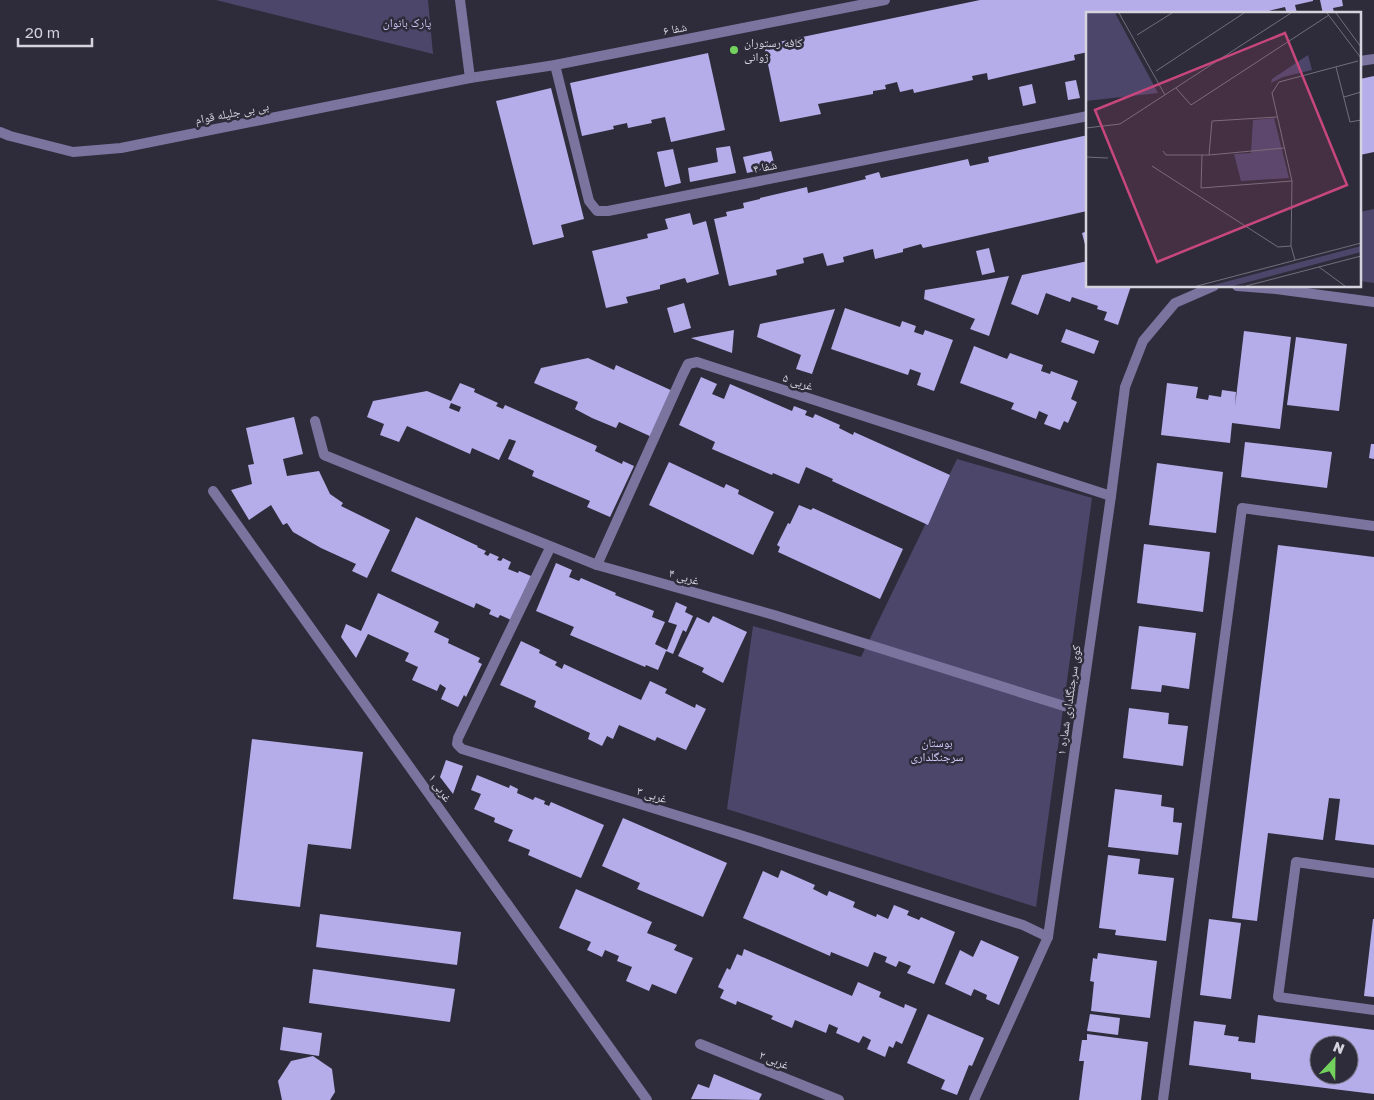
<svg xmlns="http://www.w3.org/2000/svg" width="1374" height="1100" font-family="'Golos Text','Noto Naskh Arabic',sans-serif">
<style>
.green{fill:#4c476a}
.building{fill:#b5adea;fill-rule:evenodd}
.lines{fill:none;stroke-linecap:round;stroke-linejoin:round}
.service{stroke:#7a749f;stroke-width:10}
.minor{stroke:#7a749f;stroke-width:10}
.tertiary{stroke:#7a749f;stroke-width:10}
.poi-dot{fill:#72d25d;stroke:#2e2c3a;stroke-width:2}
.labels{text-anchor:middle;stroke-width:5;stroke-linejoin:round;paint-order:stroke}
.park-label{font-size:12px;fill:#cec8fa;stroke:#2e2c3a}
.street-label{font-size:12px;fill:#d5d4de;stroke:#2e2c3a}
.poi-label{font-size:12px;fill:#d5d4de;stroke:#2e2c3a;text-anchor:start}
.inset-road{fill:none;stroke:#716f7c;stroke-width:1}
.view{fill:#c7477c;fill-opacity:0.15;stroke:#c7477c;stroke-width:2.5}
.inset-edge{fill:none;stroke:#d5d4de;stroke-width:2.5}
</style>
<rect width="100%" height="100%" fill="#2e2c3a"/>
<!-- green -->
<g class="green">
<polygon points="216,0 428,0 433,54"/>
<polygon points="1374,209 1374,283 1360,281 1360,212"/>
<polygon points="957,459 1092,498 1036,907 727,809 753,626 861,657"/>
</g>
<!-- building -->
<g class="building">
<polygon points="980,0 1313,0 1313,1 1295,5 1297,13 1296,14 1287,14 1285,7 1256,14 1088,14 1088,52 1074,55 1075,60 988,80 987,73 972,76 973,80 914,93 913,89 900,92 897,82 885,85 886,89 873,91 873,94 818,104 821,114 780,122 764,45"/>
<polygon points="1320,0 1342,0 1343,6 1333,8 1334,12 1323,14"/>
<polygon points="708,53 725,130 671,142 665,117 651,120 652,123 628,128 627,123 613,126 614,129 582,136 570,83"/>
<polygon points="1374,76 1374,152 1360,155 1360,79"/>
<polygon points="1076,80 1080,98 1068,100 1065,82"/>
<polygon points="1032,84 1036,103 1023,106 1019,87"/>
<polygon points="551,88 584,219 561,225 564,237 533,245 496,101"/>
<polygon points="1088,135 1088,206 1086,206 1087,211 923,248 921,244 903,249 903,252 875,259 873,249 843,257 844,262 827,266 823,253 803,258 804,263 776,270 777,275 729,286 714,219 727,216 726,212 744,208 743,203 760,199 760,198 807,187 808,193 866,179 865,176 879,172 881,178 968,159 970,166 989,162 988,157"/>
<polygon points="730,146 736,173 690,182 688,168 718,162 716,148"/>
<polygon points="673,149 681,183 665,187 657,152"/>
<polygon points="771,151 775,167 747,173 743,157"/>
<polygon points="690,213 693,225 706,221 719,274 687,283 685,278 660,285 660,289 626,297 628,303 606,308 592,251 648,238 647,234 668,229 665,219"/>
<polygon points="1088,231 1088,252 1087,252 1082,233"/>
<polygon points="989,248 995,272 982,275 976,251"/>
<polygon points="1088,261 1088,286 1131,286 1118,325 1104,320 1107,312 1097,309 1098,306 1072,297 1070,302 1046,293 1038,315 1011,304 1022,275"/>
<polygon points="1009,276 989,336 970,329 975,319 924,299 925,290"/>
<polygon points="684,303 691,328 674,333 667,308"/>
<polygon points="845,308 900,327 902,321 916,326 914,332 923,335 925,330 953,340 934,391 917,385 921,373 910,369 908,375 831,349"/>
<polygon points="835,309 812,374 796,369 801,355 757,337 760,324"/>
<polygon points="1066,329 1099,341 1094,354 1061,342"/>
<polygon points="734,330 732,353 691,338"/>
<polygon points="1244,331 1291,337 1280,429 1232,423 1230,443 1161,435 1167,383 1198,387 1196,398 1208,400 1209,395 1221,397 1222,390 1236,392 1235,406"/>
<polygon points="1296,337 1347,344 1339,411 1287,405"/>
<polygon points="974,346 1007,359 1010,353 1043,365 1041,371 1050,374 1051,371 1078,381 1071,399 1077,402 1068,423 1064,421 1060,430 1044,424 1048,415 1039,411 1036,419 1011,409 1014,403 960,383"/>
<polygon points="588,358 614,370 616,365 675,392 654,438 619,422 616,428 592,418 575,409 578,402 534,383 541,368"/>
<polygon points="701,377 717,384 712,394 724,399 730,384 792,411 794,406 807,411 805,415 813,418 815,414 840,425 839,428 853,435 854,432 950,475 928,525 832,481 833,479 806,467 799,484 773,473 772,475 712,449 715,442 679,425"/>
<path d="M460,383L475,389L474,392L498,403L496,406L503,409L505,405L597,446L595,451L622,464L623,461L634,466L610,517L587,507L590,501L532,476L534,471L508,459L516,441L509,439L499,460L472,448L470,454L407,426L399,442L380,435L384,424L367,417L373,401L427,391L451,401ZM451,403L461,407L459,412L449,408Z"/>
<polygon points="294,417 303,454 283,459 287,476 319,471 330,494 343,503 341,506 390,530 367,578 352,571 356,564 321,548 293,532 287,523 283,525 271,505 249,520 231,490 252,484 248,465 254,464 246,428"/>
<polygon points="1245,442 1332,452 1327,488 1241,477"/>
<polygon points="1371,444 1374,444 1374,459 1369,458"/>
<polygon points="669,462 724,488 726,484 739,490 738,494 774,512 753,555 649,505"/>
<polygon points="1157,463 1223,472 1216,533 1149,525"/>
<polygon points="799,505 811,510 813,508 903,549 880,599 778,552 780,547 777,545 788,523 790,524"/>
<polygon points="416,517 478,546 477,547 486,551 484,554 488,556 490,553 499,557 497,560 501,561 503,558 511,562 508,569 518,573 519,571 531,576 511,620 500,615 498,618 489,614 491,610 476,603 474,608 391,571"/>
<polygon points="1144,544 1210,552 1203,612 1137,603"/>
<polygon points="1278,545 1374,557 1374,845 1335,840 1340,799 1329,798 1323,840 1268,833 1257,921 1232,918"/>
<polygon points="556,563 572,570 569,577 579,581 581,578 616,593 615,595 654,611 652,617 665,622 655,644 667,650 677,625 668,622 676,602 687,607 685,612 693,616 686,632 683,630 673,654 666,651 658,670 646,665 645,667 570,635 574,627 536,611"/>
<polygon points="378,593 439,622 434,632 449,639 448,643 480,658 478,662 482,664 466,697 464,695 458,707 441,699 446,688 440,684 437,691 412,680 418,667 405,661 409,653 368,634 356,658 341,637 346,624 361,631"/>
<polygon points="713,616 747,632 723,683 702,672 704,668 678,656 697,617 709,623"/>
<polygon points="1139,626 1196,633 1189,689 1162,685 1161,692 1131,689"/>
<polygon points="521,641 540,650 539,653 557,662 555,665 562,669 564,664 641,700 650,681 667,689 665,693 695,708 696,704 706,709 686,750 657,737 655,741 619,725 613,739 607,736 602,746 588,739 590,733 534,707 536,701 500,685"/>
<polygon points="1129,708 1169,713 1168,724 1188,726 1183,766 1123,758"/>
<polygon points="252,739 363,752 351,849 308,844 300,907 233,899"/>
<polygon points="446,760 463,766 453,794 440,777"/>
<polygon points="477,775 509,788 510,785 518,789 517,793 533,800 535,797 545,801 544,804 549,806 551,802 604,825 581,878 528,855 530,850 508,841 513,830 494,822 495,818 474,809 481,794 471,790"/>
<polygon points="1115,789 1162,795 1161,806 1174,808 1173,822 1182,823 1178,855 1108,847"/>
<polygon points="623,818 727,863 703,917 637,889 640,883 602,866"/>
<polygon points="1108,855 1140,859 1138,874 1174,878 1166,941 1115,935 1116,930 1099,928"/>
<polygon points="781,870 815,885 813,889 827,896 829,891 855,902 853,907 876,917 877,914 888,919 894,905 909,911 907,915 919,920 921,917 955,932 934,984 907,973 911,966 899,961 896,967 885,962 887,957 874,952 868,967 831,952 830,956 743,918 763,871 778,878"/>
<polygon points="576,889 652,922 647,933 677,945 674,950 693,958 676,994 652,984 649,991 626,981 632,967 617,961 619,956 605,950 602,957 587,950 591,942 559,928"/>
<polygon points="320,914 461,932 457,965 316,947"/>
<polygon points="1209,919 1241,923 1231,999 1200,995"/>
<polygon points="1373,919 1374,919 1374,997 1364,996"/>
<polygon points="981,940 1019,957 999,1005 986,999 987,995 974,989 971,996 945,984 960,950 973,957"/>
<polygon points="744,949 852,996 858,982 881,992 879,997 904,1008 905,1004 917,1009 902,1044 896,1041 893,1048 889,1046 885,1057 867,1049 871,1040 863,1036 859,1043 836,1033 838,1028 829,1024 826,1033 795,1020 792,1028 771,1019 773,1016 737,1001 736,1005 720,998 724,990 718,987 727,968 730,970 737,954 742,956"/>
<polygon points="1098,953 1157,961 1150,1018 1091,1011 1094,982 1090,981 1093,958 1097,959"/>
<polygon points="313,969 455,989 450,1022 309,1003"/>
<polygon points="928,1014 984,1038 972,1066 969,1065 957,1095 941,1089 945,1080 907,1063"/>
<polygon points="1090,1014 1120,1018 1118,1035 1087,1031"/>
<path d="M1258,1015L1374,1030V1094L1251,1079V1073L1189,1065L1194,1021L1226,1025L1224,1035L1239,1037L1238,1041L1255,1043ZM1319,1045H1349V1075H1319Z"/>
<polygon points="283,1027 322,1033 319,1056 280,1050"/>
<polygon points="1087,1034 1148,1042 1141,1100 1079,1100 1084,1061 1079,1061 1082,1040 1087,1040"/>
<polygon points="313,1056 332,1069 335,1092 330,1100 282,1100 278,1081 291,1061"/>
<polygon points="714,1074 762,1094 759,1100 691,1099 698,1084 709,1088"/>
</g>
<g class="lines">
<!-- service -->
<g class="service">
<polyline points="1374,873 1296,862 1278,997 1374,1010"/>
<polyline points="700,1044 839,1100"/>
<polyline points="1163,1100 1242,508 1374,526"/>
</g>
<!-- minor -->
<g class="minor">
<polyline points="1360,61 1374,59"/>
<polyline points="555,65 589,201 597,211 608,211 1088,116"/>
<polyline points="470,78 555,65 885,0"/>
<polyline points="1237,286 1276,289 1374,302"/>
<polyline points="315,421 324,455 597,565 774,615 1080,711"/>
<polyline points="213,491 647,1100"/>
<polyline points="550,548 458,738 457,744 462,749 737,834 1023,925 1048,937"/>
<polyline points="597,565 683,374 688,364 697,362 1111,496"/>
<polyline points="974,1100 1048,937 1111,496 1125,387 1143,341 1175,303 1214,286"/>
</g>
<!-- tertiary -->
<polyline class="tertiary" points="0,132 10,136 73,152 121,148 470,78 460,0"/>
</g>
<!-- markers -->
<circle class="poi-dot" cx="734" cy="50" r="5"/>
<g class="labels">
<!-- park labels -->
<g class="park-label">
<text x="407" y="27">پارک بانوان</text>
<text x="937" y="747">بوستان<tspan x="937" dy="14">سرجنگلداری</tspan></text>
</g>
<!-- street labels -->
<g class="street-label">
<text transform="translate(675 29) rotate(-11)" y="4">شفا ۶</text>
<text transform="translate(232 113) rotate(-11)" y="4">بی بی جلیله قوام</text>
<text transform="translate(765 167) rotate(-11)" y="4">شفا ۴</text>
<text transform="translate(798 382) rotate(18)" y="4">غربی ۵</text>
<text transform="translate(684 577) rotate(16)" y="4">غربی ۴</text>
<text transform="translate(1069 700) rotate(-82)" y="4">کوی سرجنگلداری شماره ۱</text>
<text transform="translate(440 788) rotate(55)" y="4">غربی ۱</text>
<text transform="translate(652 795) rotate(17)" y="4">غربی ۳</text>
<text transform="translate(774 1060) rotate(22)" y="4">غربی ۲</text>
</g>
<!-- poi labels -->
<g class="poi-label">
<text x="744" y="47">کافه رستوران<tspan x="744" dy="14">ژوانی</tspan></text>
</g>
</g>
<!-- overview -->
<g transform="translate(1086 12)">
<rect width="275" height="275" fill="#2e2c3a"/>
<path d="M0,1H29L72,81L0,89ZM222,43L226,58L197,65L185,71L186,67ZM188,106L203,166L155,169L148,142L165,141L167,108ZM275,234V240L147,274H124Z" fill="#4c476a"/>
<path class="inset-road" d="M33,1L79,83M241,1L275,46M250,1L275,35M51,23L86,1M250,55L264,110L275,108M70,59L158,1M90,76L105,93L243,3M258,85L275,80M0,116L34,112L205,1M77,139L80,143H123L198,136M116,143L115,176L206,169M123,143L126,109L191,105M0,145L22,146M66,154L192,235L205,234M209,248L205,234L206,169L186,81L193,70L272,49M233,255L259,274M111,274L275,231M160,274L275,244"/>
<path class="view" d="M199,21L261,173L71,250L9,98Z"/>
<rect width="275" height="275" class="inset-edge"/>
</g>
<!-- north arrow -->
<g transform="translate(1334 1060) rotate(22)"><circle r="24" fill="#2e2c3a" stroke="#716f7c"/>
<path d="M0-4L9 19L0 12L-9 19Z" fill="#72d25d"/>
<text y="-8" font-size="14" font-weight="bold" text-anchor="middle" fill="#d5d4de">N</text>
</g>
<!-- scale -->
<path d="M18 38v8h74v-8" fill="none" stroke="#d5d4de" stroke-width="2.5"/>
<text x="25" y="38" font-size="15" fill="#d5d4de" stroke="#2e2c3a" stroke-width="4" paint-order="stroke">20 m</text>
</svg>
